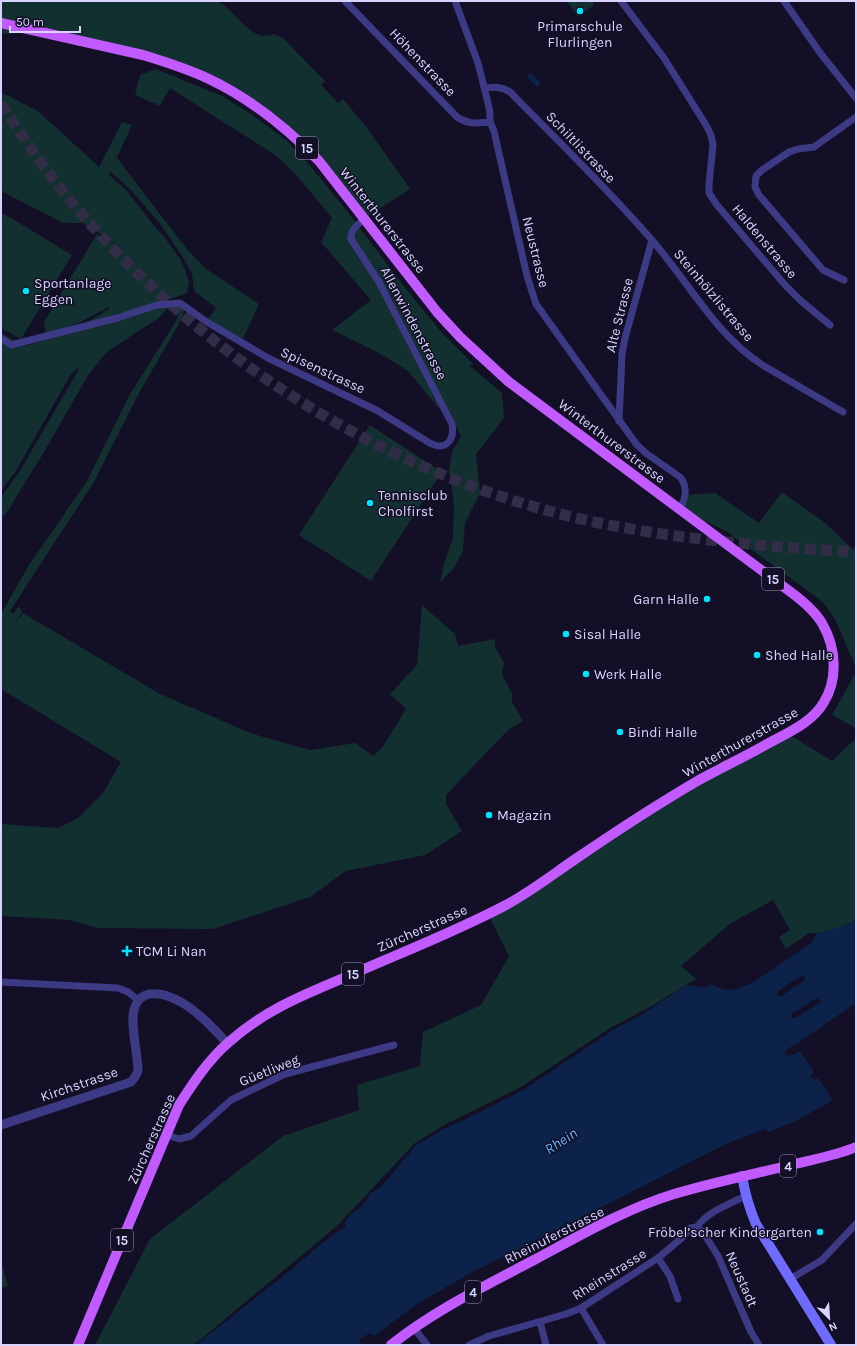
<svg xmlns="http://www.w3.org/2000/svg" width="857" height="1346" font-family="Karla,sans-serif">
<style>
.green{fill:#12302f}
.water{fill:#0c2248;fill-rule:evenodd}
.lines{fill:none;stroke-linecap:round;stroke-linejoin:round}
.trunk-tunnel{stroke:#312d47;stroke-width:11;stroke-dasharray:11 5.5;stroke-linecap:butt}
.minor{stroke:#3d3a85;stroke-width:7}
.tertiary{stroke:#3d3a85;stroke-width:9}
.secondary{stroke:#6f6bff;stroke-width:10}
.primary{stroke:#c25bff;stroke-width:10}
.poi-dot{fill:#00e5ff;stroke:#130f26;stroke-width:1.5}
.labels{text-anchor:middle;stroke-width:3;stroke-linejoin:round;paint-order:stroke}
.shield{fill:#130f26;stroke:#9e99be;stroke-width:1}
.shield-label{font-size:13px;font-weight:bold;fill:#d9d4ff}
.poi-label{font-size:14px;fill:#d9d4ff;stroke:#130f26;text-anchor:start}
.street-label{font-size:14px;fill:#d9d4ff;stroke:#130f26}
.water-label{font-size:15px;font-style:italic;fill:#62b6ff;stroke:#130f26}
</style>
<rect width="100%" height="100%" fill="#130f26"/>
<!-- green -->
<g class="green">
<path d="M1,1H217C237,10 250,44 274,34L283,38L325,81L321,85L338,103L343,99L367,128L410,189L364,219L285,129L189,70L48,34L19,33L1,34Z"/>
<polygon points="567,1 592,1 594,5 578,17"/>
<polygon points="156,69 222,96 254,116 287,141 312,168 347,211 406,289 443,334 474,365 469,365 502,393 504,418 476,454 480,493 465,523 463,551 454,568 440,582 444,563 453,538 454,504 449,470 452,452 461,436 391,297 384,296 441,411 408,371 381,354 332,330 371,300 321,242 332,218 298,177 277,156 170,88 160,106 135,95 140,75"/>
<polygon points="1,92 38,111 99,167 122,122 132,125 116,160 117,158 186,248 205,268 259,304 242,341 208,319 216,308 194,291 192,273 182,256 161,225 131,190 110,171 109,175 127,191 151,222 165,238 180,259 184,267 189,281 187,293 157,304 170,306 160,317 107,352 89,374 41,457 7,512 1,518 1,497 20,471 80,367 71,374 17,469 1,491 1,333 24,346 70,333 109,309 109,307 79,323 46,334 44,322 97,234 121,247 83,223 63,223 1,191"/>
<polygon points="1,212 72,255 21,339 1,328"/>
<polygon points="181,307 185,309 180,322 139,393 94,482 10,611 13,614 19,606 22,612 15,623 23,613 160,694 253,734 310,750 355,743 373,756 382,748 406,709 390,694 417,665 422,605 455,634 458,646 495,639 495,647 504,663 502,674 512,693 512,702 523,721 508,730 446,795 446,804 462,831 425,855 346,871 310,897 213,929 98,928 69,920 1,916 1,824 58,828 78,818 103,793 121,762 1,689 1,614 29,565 87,481 130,394 176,321"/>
<polygon points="370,425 442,472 371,581 299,535"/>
<polygon points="782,492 824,522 856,552 856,668 836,621 823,602 726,531 679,509 685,495 715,493 759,523"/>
<polygon points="856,672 856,728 832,715"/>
<path d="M787,733L832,761L856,738V919C846,927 822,935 809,933L786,949L779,937L790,930L773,900L731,923L681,966L696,979L650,1007L610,1028L521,1087L444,1125L415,1143L338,1225L194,1345H95L150,1239L283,1136L359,1110L357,1085L420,1066L423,1032L481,1005L509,956L488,914L642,814Z"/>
<polygon points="1,1260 8,1286 1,1288"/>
</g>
<!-- water -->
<g class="water">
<polygon points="531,73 541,83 537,87 527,77"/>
<path d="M856,919V1003L795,1045L787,1049L785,1051L786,1055C792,1056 795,1055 800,1051L814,1072L810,1076L811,1078L815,1079L818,1078L833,1100L796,1121L769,1132L765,1129L726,1144L469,1274L417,1304L374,1336L370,1333L365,1336L359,1340L361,1345H196L292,1269L321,1244L345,1227V1221L349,1216L363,1205L370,1194L382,1186L416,1145L444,1129L484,1110L523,1090L613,1030L644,1013L687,985L707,988L711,984L724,990H733L752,983L810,944L817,934L849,924ZM801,976H804L805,980L781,996L777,995L778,991ZM817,998L820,1000V1002L796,1018H791V1016L793,1013Z"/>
</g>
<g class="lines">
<!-- trunk-tunnel -->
<path class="trunk-tunnel" d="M1,104C24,139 48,174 75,206C208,364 397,481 599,523C684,540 770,547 856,552"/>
<!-- minor -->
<g class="minor">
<path d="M345,1L457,117C469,125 476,123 490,122"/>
<path d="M455,1L478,63L488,103L490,113V122L494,131L498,149L527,276L536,304L637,445L647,454L680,477C688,487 686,499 679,509"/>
<polyline points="621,1 664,58 706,125 711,135 713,145 709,184 709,193 717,205 785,285 800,300 830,325"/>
<polyline points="784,1 821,54 856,98"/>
<path d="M485,88C494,87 501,86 510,92C557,140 607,188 651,239C688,281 716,336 764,366L843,412"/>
<polyline points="844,280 823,270 759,195 755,187 756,176 762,170 789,152 798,149 814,147 856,117"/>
<path d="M1,338L11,345L117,318L157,305L180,303L207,322L268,358L378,411L428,442C445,452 455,441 452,424L379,282L351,239C350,229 358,225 364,219"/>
<polyline points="619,421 622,354 625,338 652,240"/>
<polyline points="1,982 118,988 128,992 138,1000"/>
<polyline points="167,1135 179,1139 191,1136 231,1100 285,1074 394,1045"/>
<polyline points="697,1227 703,1232 718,1256 751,1332 759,1345"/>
<polyline points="658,1258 670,1276 678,1299"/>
<polyline points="790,1279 822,1260 856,1224"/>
<polyline points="581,1308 603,1345"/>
<polyline points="540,1322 546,1345"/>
<polyline points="414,1328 427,1345"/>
<path d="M469,1345L489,1336L566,1314L581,1308L658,1258L684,1236L690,1228L697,1227C706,1213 730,1203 746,1196"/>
</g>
<!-- tertiary -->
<path class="tertiary" d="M1,1125L131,1082L135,1077L138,1071C138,1054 130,1025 134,1010C141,980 179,998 194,1011C206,1020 217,1032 227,1043"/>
<!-- secondary -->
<path class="secondary" d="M742,1176C745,1193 749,1208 756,1224L831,1345"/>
<!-- primary -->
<g class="primary">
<path d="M1,23L143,55C166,62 188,69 209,79C251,99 287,128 319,161L437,312L460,337L509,382L792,593C804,602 816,612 823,625C836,648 838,679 824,702C812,723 787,733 767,744C744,757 721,768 699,780C656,805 615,832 574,860C552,875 530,892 506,905C455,932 400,953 346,977C303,995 265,1010 229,1042C209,1059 193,1083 179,1105L78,1345"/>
<path d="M391,1345C435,1310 485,1286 534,1260C579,1236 625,1209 674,1194C714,1182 754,1174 795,1164C815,1159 837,1155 856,1147"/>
</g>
</g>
<!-- markers -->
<g class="poi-dot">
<circle cx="580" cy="11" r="4"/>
<circle cx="26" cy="291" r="4"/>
<circle cx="370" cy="503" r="4"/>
<circle cx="707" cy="599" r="4"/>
<circle cx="566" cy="634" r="4"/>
<circle cx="757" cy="655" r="4"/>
<circle cx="586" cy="674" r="4"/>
<circle cx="620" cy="732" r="4"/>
<circle cx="489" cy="815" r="4"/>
<path d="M125 945h4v4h4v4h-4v4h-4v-4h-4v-4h4z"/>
<circle cx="820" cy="1232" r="4"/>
</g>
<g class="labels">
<!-- shield labels -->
<g class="shield">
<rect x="296" y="137" width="22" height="22" rx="3"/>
<rect x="762" y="568" width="22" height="22" rx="3"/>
<rect x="342" y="963" width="22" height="22" rx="3"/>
<rect x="780" y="1155" width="16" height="22" rx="3"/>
<rect x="111" y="1229" width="22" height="22" rx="3"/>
<rect x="465" y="1281" width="16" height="22" rx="3"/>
</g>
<g class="shield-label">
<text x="307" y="153">15</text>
<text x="773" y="584">15</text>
<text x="353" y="979">15</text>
<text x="788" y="1171">4</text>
<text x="122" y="1245">15</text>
<text x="473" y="1297">4</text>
</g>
<!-- poi labels -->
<g class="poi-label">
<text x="580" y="31" text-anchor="middle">Primarschule<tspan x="580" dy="16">Flurlingen</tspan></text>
<text x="34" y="288">Sportanlage<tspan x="34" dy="16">Eggen</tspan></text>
<text x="378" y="500">Tennisclub<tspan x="378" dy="16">Cholfirst</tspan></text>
<text x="699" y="604" text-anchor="end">Garn Halle</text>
<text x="574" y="639">Sisal Halle</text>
<text x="765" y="660">Shed Halle</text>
<text x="594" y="679">Werk Halle</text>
<text x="628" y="737">Bindi Halle</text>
<text x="497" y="820">Magazin</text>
<text x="136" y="956">TCM Li Nan</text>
<text x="812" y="1237" text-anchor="end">Fröbel’scher Kindergarten</text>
</g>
<!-- street labels -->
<g class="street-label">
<text transform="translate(423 62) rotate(46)" y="5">Höhenstrasse</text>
<text transform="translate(581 147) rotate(46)" y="5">Schiltlistrasse</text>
<text transform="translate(383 220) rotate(52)" y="5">Winterthurerstrasse</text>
<text transform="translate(765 241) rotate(50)" y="5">Haldenstrasse</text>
<text transform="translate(536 252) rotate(76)" y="5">Neustrasse</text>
<text transform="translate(714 295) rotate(50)" y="5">Steinhölzlistrasse</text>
<text transform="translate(619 315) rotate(-76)" y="5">Alte Strasse</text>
<text transform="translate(414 323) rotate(62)" y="5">Allenwindenstrasse</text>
<text transform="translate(323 370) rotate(25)" y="5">Spisenstrasse</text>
<text transform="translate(612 441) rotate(37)" y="5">Winterthurerstrasse</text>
<text transform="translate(740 742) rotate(-29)" y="5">Winterthurerstrasse</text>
<text transform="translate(422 928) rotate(-24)" y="5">Zürcherstrasse</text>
<text transform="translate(269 1070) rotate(-22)" y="5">Güetliweg</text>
<text transform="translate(79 1084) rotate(-19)" y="5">Kirchstrasse</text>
<text transform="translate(151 1139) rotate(-66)" y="5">Zürcherstrasse</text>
<text transform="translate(554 1235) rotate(-27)" y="5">Rheinuferstrasse</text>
<text transform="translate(609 1274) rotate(-32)" y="5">Rheinstrasse</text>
<text transform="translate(742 1279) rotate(66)" y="5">Neustadt</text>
</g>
<!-- water labels -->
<g class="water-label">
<text transform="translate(561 1141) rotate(-33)" y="5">Rhein</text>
</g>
</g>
<!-- border -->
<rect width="857" height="1346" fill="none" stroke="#d9d4ff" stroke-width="4"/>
<!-- north arrow -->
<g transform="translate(829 1318) rotate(155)" stroke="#130f26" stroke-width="3" paint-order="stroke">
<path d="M0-3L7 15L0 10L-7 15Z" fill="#d9d4ff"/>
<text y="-6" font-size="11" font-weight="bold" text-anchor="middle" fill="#d9d4ff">N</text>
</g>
<!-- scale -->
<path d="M10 26v6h70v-6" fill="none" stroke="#d9d4ff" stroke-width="2"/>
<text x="16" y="26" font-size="12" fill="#d9d4ff" stroke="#130f26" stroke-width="3" paint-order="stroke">50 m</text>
</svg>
